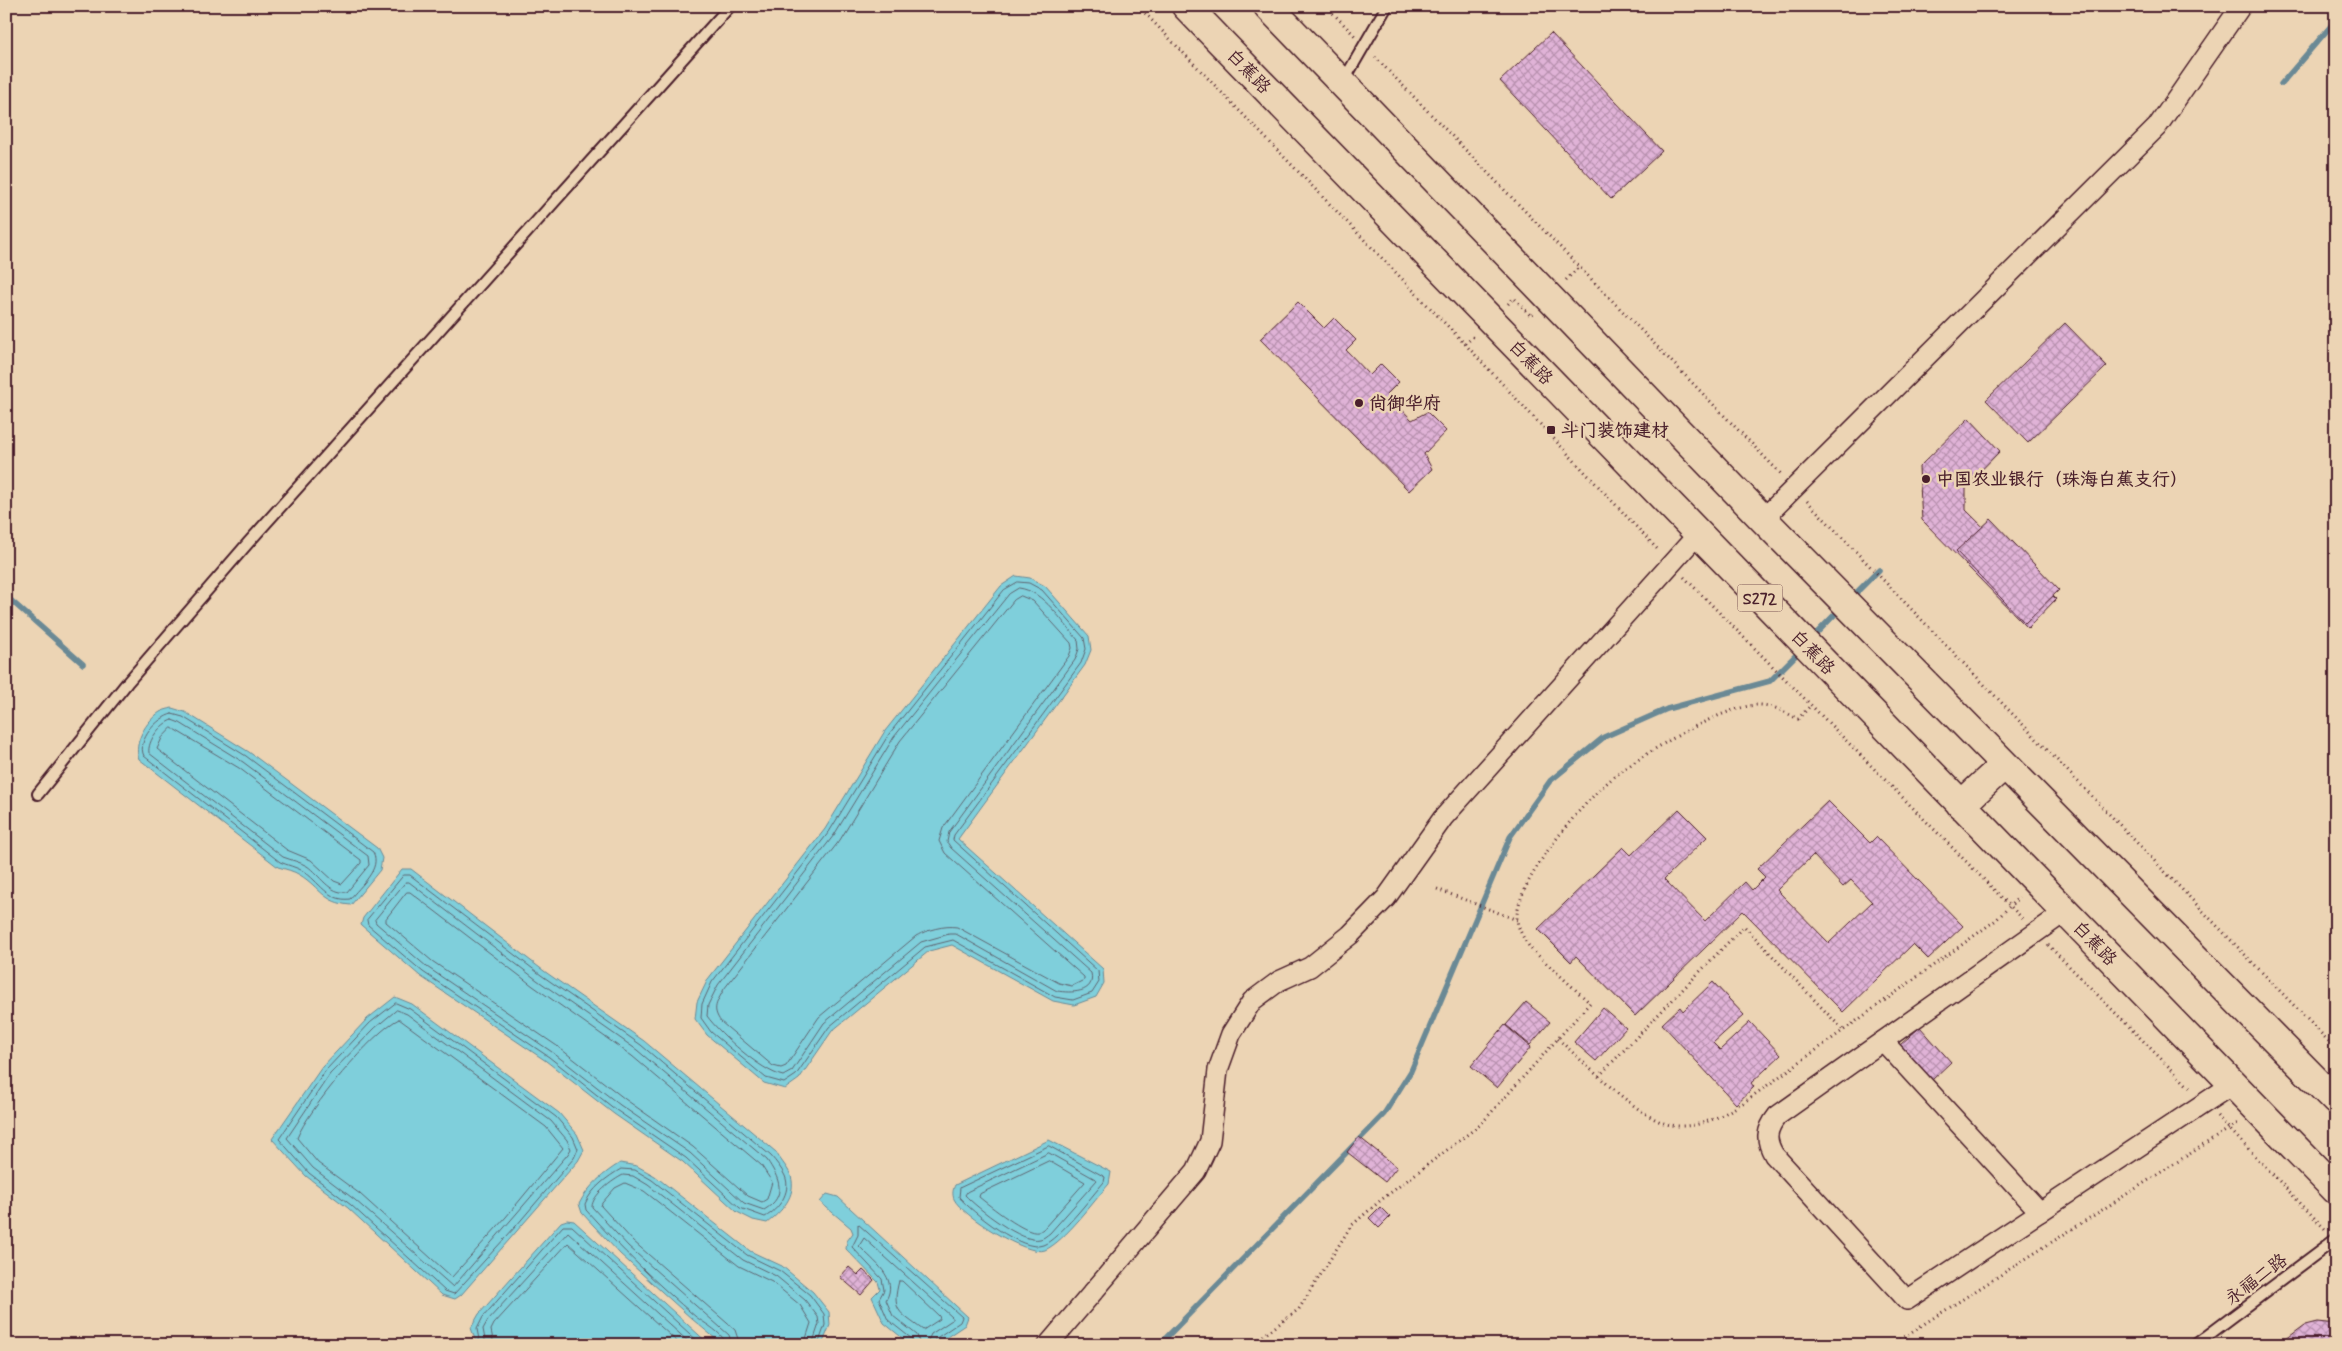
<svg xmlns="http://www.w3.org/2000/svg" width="2342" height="1351" font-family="Mynerve,'LXGW WenKai TC',sans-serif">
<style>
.water{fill:#7fcfdb;stroke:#6a8995}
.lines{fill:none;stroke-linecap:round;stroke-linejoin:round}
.shore{stroke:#5f6571;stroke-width:1}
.stream{stroke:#6a8995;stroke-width:5.5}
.building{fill:url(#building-cross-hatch);stroke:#4a1f2b;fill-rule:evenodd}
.lane-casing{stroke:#4a1f2b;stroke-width:14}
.street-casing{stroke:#4a1f2b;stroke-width:22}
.primary-casing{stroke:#4a1f2b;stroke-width:31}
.path{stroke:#4a1f2b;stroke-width:3;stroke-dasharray:1 4;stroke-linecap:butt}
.lane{stroke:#ecd4b4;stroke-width:10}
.street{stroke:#ecd4b4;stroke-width:19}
.primary{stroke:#ecd4b4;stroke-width:28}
.poi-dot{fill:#4a1f2b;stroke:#ecd4b4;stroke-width:2}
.labels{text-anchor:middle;stroke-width:5;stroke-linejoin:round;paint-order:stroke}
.shield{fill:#ecd4b4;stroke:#7b5554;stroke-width:1}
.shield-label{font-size:16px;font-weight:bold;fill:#4a1f2b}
.street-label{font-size:18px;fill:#4a1f2b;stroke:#ecd4b4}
.poi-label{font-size:18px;font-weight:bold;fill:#4a1f2b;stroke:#ecd4b4;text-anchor:start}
</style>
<defs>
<pattern id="building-cross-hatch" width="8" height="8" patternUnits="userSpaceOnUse" patternTransform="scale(1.25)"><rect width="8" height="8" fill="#e0b3d7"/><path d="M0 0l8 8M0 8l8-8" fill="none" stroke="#b891af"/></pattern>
</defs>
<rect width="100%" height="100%" fill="#ecd4b4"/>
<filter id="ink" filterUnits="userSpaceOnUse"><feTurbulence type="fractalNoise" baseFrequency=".02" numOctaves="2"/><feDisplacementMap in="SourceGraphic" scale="10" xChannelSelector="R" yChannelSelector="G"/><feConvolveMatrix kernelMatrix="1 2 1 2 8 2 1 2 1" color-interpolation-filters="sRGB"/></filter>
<g filter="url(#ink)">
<!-- water -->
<g class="water">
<polygon points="1016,576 1030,578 1045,586 1089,636 1091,650 1085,665 958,839 1103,969 1104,983 1096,997 1074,1005 1053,1001 952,945 929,951 832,1031 799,1079 785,1089 764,1083 707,1035 695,1019 697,1002 708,979 825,829 885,731 1001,586"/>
<path d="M172,708L185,712L249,752L377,848L382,858L380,870L351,905C323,903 321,888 300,875C294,871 285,869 278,867L139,759C133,743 146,721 160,712C163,710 169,709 172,708Z"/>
<path d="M402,869H411L544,971L644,1041L776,1152C780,1160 788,1168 791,1176C797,1196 781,1212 767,1223L753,1220L737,1212L683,1162L614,1114L546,1061L420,976L361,925L363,918Z"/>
<polygon points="395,997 412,1004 559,1113 577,1134 584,1150 578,1161 461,1295 455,1299 442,1295 348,1208 306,1176 272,1139 322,1067 367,1019"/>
<path d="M1049,1140L1111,1172L1109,1184C1094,1201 1065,1241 1045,1250C1028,1257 961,1215 954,1199C952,1194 953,1189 955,1185Z"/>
<path d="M620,1163L637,1166L655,1176L750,1251L782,1266L813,1292L829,1312L830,1325L822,1345H723L692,1319L620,1254L582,1213L579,1204C588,1186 604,1173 620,1163Z"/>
<polygon points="827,1194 838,1197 968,1317 965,1325 935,1345 911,1345 884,1323 872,1297 880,1289 878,1282 846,1249 847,1241 853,1233 851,1228 820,1202"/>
<polygon points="567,1220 574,1221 710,1345 477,1345 471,1328 479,1314 561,1222"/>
</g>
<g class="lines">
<!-- shore -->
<g class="shore">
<polygon points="1018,582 1029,583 1042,590 1084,638 1086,649 1081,663 954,835 953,840 1098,971 1099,982 1092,993 1073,1000 1055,997 953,940 925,947 829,1027 796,1075 784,1083 766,1078 711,1032 701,1018 702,1004 712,982 829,832 889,734 1004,590"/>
<path d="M1019,588C1044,591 1062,622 1078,640L1079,649L1075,660L949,832L947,842L951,848L1091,973C1096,994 1070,993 1057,991L956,934H949L921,942L824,1023L792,1071L783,1076C761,1071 721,1035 707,1016L708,1005L718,985L834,835L894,737L1009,594Z"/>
<path d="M1021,596L1033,601L1071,643L1072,648L1069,656L943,828L939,841L945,853L1084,977V980L1072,986L1059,983L957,927C945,925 926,930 916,936L819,1017L786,1066L781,1068L773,1066L721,1022C711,1008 717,1003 724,989L840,840L900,741L1014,600Z"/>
<path d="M172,714L183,717L246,756L373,852C382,869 360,886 350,899C328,902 319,881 303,871C296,867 287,865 280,862L144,756C136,740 158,717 172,714Z"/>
<path d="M172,720L180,723L243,762L368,856L369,865L347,892C330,895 319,874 307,866C300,862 291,860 283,857L149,753C147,741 161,723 172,720Z"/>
<polygon points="172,728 239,768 361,860 361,863 342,884 334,881 311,860 287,850 157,749 162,738"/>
<path d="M404,875H410L541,975L641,1045L771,1156C776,1162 782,1169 785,1176C792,1192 778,1210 765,1217L740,1208L686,1158L616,1110L549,1057L423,972L368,925L367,920Z"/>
<path d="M406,882H409L537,980L637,1050L767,1160C779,1178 788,1196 764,1210L744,1203L690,1153L620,1105L552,1052L427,967L376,923L375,920Z"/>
<polygon points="407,892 410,892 533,986 632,1056 761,1165 772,1182 767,1199 762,1202 748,1196 693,1147 625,1099 557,1046 432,961 386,922 386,919"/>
<polygon points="396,1003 410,1009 556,1117 573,1137 578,1149 574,1158 516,1226 454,1294 445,1291 351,1205 309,1173 279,1139 326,1070 370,1023"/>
<polygon points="397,1010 407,1014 551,1121 567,1140 571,1149 568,1154 453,1287 355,1200 313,1168 287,1138 330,1074 375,1028"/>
<path d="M399,1019L546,1127L563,1148L506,1217L452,1277L360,1194L318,1163L297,1138C308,1110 373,1031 399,1019Z"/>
<path d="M1049,1146L1105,1177L1104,1182C1091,1197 1059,1239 1043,1245C1023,1253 972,1212 959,1197L960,1188Z"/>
<path d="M1049,1153L1097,1180L1050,1233C1047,1235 1043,1239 1040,1239C1023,1244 977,1208 965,1195L967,1192Z"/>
<path d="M1049,1161L1085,1182L1045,1227C1045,1228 1039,1232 1038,1232C1026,1235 989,1205 979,1197L980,1194Z"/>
<path d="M899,1281H902L939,1316L940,1319L923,1330C899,1312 891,1311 899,1281Z"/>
<polyline points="480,1345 477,1329 483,1317 563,1226 572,1226 702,1345"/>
<polyline points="486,1345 483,1329 488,1320 568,1232 692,1345"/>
<polyline points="494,1345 491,1330 494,1324 568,1243 681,1345"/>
<path d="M726,1345C725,1334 704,1323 696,1317C657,1284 620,1248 586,1210L585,1204C591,1189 607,1177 621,1169L635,1170L652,1180L747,1255L780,1271L810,1295L824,1314L825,1325L818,1345"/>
<path d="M732,1345L729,1335L628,1246L592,1207C592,1195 613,1180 623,1175L633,1176L648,1185L743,1260L776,1276L805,1300L818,1317L819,1324L812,1345"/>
<polyline points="740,1345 735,1330 633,1241 601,1206 602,1203 615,1188 625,1183 644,1191 739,1266 772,1282 800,1305 811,1323 804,1345"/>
<polyline points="914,1345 912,1339 888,1320 879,1299 884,1290 882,1279 852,1247 858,1235 858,1224 962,1317 960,1322 935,1339 933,1345"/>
<path d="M920,1345L917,1335L893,1316L886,1300C899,1278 874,1262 859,1246L864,1238L952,1317V1320L931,1334L926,1345"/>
</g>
<!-- stream -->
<g class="stream">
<polyline points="2281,84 2336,20"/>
<polyline points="6,596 83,664"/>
<polyline points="1851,598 1879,570"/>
<polyline points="1811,639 1841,608"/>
<polyline points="1159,1345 1384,1114 1411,1071 1510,837 1550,781 1604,737 1667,709 1770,681 1801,650"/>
</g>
</g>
<!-- building -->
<g class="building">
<polygon points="1551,33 1662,151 1611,199 1500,81"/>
<polygon points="1298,302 1324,328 1334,318 1356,340 1346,350 1370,375 1381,364 1399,382 1387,394 1412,420 1427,412 1446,431 1424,454 1432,469 1409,491 1260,339"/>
<polygon points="2065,323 2107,366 2028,443 1986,400"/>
<polygon points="1969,418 2000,451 1966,486 1966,510 2056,599 2028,628 1922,520 1919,467"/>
<polygon points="1991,519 2059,590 2025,623 1956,551"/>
<path d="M1828,801L1870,843L1876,837L1963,926L1928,959L1913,944L1843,1012L1743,911L1635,1016L1576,956L1571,962L1538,929L1623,847L1631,855L1679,809L1707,837L1664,879L1705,921L1745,882L1752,890L1765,877L1757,869ZM1813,855L1843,887L1851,880L1872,902L1829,943L1777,890Z"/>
<polygon points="1713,982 1744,1015 1713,1043 1720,1050 1750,1022 1781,1055 1751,1083 1754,1087 1736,1104 1662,1024 1680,1007 1683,1011"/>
<polygon points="1526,1002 1550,1022 1530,1045 1506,1025"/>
<polygon points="1603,1008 1626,1028 1596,1061 1574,1042"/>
<polygon points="1505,1025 1531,1047 1497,1088 1471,1066"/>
<polygon points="1920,1027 1951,1062 1932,1080 1900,1045"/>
<polygon points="1359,1137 1397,1167 1385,1182 1347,1152"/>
<polygon points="1380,1207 1390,1217 1379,1228 1369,1218"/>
<polygon points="849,1267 858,1275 863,1270 874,1280 861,1295 840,1277"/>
<polygon points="2317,1322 2336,1324 2336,1345 2278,1345 2305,1325"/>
</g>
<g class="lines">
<!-- lane casing -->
<g class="lane-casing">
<g id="lane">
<polyline points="1343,82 1387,6"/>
<polyline points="38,794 127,683 248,543 730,6"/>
<polyline points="2195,1345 2336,1239"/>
</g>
</g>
<!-- street casing -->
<g class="street-casing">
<g id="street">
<polyline points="1763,519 2157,127 2241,6"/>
<path d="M2065,912L1777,1116C1766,1130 1765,1140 1774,1155L1907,1300L2233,1084"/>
<polyline points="1883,1041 2040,1212"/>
<polyline points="1048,1345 1196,1171 1210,1141 1218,1070 1231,1034 1252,1001 1279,981 1310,967 1350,935 1386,898 1443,818 1698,534"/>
</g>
</g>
<!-- primary casing -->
<g class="primary-casing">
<g id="primary">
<polyline points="1186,6 2336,1190"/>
<polyline points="1268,6 1763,519 2336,1101"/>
<polyline points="1961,805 2004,765"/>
</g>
</g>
<!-- path -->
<g class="path">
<polyline points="1138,6 1465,344 1659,551"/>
<polyline points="1326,6 1355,36"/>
<polyline points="1375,57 1782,475"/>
<polyline points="1566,280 1579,267"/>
<polyline points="1508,304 1514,298 1531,316 1533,313"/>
<polyline points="1465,344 1474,336"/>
<polyline points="1807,501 2336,1049"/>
<polyline points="1684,577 2023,919"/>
<polyline points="1437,889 1517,920"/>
<polyline points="2048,945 2192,1090"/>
<path d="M1558,1039C1583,1061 1640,1120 1671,1125C1697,1130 1722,1116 1743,1103L1996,920L2019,897"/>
<polyline points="1599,1076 1744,926 1844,1031"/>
<polyline points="2217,1116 2325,1229"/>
<path d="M1251,1345L1299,1309L1351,1226L1381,1200L1480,1125L1590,1003L1531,949C1524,939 1516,927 1517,915C1520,877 1580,806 1608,782C1637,757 1722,705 1759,705C1774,705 1786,713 1798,719L1811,705"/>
<polyline points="1891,1345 2238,1123"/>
</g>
<!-- lane -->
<use href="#lane" class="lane"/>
<!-- street -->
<use href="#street" class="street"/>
<!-- primary -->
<use href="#primary" class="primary"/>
</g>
</g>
<!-- markers -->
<g class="poi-dot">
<circle cx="1359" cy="403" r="5"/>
<rect x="1546" y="425" width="10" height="10" rx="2.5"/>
<circle cx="1926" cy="479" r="5"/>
</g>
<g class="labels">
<!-- shield labels -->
<rect class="shield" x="1737.5" y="584.5" width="45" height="27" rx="4"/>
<g class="shield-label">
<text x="1760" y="604">S272</text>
</g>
<!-- street labels -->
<g class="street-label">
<text transform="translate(1249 71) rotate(46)" y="6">白蕉路</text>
<text transform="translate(1531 362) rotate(46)" y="6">白蕉路</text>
<text transform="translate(1813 652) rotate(46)" y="6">白蕉路</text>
<text transform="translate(2095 943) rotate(46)" y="6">白蕉路</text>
<text transform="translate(2256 1279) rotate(-37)" y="6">永福二路</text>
</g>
<!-- poi labels -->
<g class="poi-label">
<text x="1369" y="409">尚御华府</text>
<text x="1561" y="436">斗门装饰建材</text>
<text x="1936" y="485">中国农业银行（珠海白蕉支行）</text>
</g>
</g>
<!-- margin -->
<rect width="2342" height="1351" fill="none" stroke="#ecd4b4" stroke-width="25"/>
<rect x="12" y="12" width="2317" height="1326" fill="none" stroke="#4a1f2b" stroke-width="2" filter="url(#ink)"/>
</svg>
